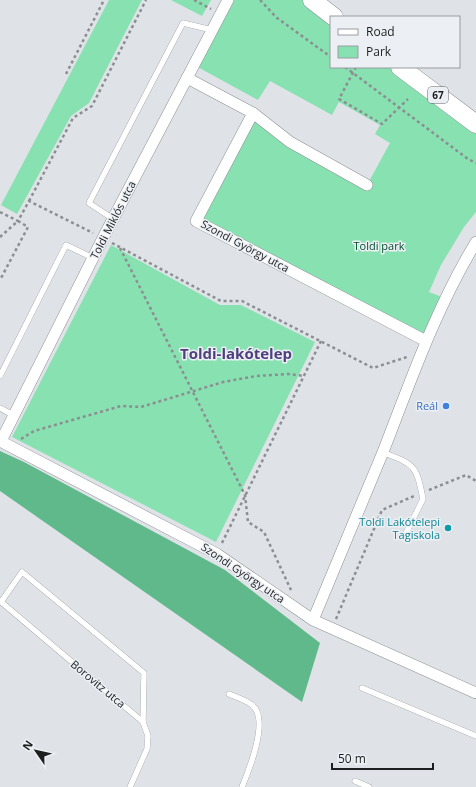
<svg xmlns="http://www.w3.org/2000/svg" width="476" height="787" font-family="'Open Sans',sans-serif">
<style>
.green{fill:#88e1b0}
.forest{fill:#60b98a}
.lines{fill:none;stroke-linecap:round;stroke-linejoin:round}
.service-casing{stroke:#8d9195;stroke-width:6}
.minor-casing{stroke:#8d9195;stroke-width:12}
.primary-casing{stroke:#8d9195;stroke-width:19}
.path{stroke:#8c8f92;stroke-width:2.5;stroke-dasharray:3 3;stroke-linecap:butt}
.service{stroke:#fff;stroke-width:5.5}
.minor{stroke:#fff;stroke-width:11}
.primary{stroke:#fff;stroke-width:18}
.shop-dot{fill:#3f7fe0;stroke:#ecf0f5;stroke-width:1.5}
.culture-dot{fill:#0f9aa8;stroke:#ecf0f5;stroke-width:1.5}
.labels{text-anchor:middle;stroke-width:3;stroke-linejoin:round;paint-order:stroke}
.shield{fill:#ecf0f5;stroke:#5a5d5f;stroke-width:1}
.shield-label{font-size:10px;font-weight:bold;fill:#1c1e1f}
.street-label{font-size:11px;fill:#1c1e1f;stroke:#ecf0f5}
.park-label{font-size:11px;fill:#004b2d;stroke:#ecf0f5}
.shop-label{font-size:11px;fill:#366cbe;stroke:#ecf0f5;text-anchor:end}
.culture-label{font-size:11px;fill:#0d838f;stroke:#ecf0f5;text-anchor:end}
.district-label{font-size:15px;font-weight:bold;fill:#4f3f7d;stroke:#ecf0f5}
</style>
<rect width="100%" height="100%" fill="#dfe3e7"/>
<!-- green -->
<g class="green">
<polygon points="109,0 142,0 89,103 71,116 17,214 1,205"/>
<polygon points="171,0 211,0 202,16"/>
<polygon points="228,0 312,0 331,17 331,67 400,67 476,124 476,212 464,227 441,265 429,292 445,298 426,341 196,221 253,113 367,185 390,143 375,134 380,125 339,102 332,115 270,81 258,100 194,65"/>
<polygon points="111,245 220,305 241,305 315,342 216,542 12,437"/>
</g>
<!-- forest -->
<polygon class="forest" points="0,451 24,462 225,570 320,643 302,702 0,491"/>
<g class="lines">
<!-- service casing -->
<g class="service-casing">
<g id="service">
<polyline points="113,219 89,203 183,23 212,30"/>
<polyline points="0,376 66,245 93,258"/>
<polyline points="0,408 13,415"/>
<path d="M382,452C415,465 416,464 423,499L405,535"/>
<polyline points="0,601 143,722 148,736 147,749 130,787"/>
<polyline points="1,602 22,572 144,673 143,722"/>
<polyline points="362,688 476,736"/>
<path d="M229,694C236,697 246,700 252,705C270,719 249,770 242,787"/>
<polyline points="355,781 369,787"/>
</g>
</g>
<!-- minor casing -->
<g class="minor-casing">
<g id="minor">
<polyline points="187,78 253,113 196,221 426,341"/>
<polyline points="253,113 290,142 367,185"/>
<polyline points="0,441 217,554 313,620 476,693"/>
<polyline points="1,441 103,238 228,0"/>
<path d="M313,620C336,564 360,508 383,452C411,380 436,308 476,242"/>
</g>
</g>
<!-- primary casing -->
<g class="primary-casing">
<g id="primary">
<polyline points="312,0 334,17"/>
<polyline points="400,67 476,124"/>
</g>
</g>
<!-- path -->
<g class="path">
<polyline points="194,0 211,9"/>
<polyline points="260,0 277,18 331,57"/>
<polyline points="345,67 468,159 476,163"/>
<polyline points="356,67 339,99 382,124 408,99"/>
<polyline points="66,74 104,0"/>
<polyline points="29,201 73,118 92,106 146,0"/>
<polyline points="0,212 18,221 29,201 93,233"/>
<polyline points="0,237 18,221 28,227 0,280"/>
<polyline points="112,243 221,301 242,301 373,368 407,357"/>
<polyline points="120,248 245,495 248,522 264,532 291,590"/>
<polyline points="21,439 34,431 121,406 141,407 223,382 256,376 288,374 304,376"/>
<polyline points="429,490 466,475 476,481"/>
<polyline points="222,543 321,341"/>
<polyline points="336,619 382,510 414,496"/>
</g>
<!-- service -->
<use href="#service" class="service"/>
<!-- minor -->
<use href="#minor" class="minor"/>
<!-- primary -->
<use href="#primary" class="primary"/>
</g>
<!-- markers -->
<circle class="shop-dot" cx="446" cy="406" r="4"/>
<circle class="culture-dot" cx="448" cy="528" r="4"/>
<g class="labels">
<!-- shield labels -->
<rect class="shield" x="428" y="87" width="20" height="16" rx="3"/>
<g class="shield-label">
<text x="438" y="99">67</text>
</g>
<!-- street labels -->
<g class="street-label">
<text transform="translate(113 220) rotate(-63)" y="4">Toldi Miklós utca</text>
<text transform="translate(245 246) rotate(28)" y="4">Szondi György utca</text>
<text transform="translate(243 573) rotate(34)" y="4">Szondi György utca</text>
<text transform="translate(98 684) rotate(40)" y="4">Borovitz utca</text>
</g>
<!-- park labels -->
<g class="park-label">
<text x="379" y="250">Toldi park</text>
</g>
<!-- shop labels -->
<g class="shop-label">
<text x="438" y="410">Reál</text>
</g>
<!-- culture labels -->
<g class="culture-label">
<text x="440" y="526">Toldi Lakótelepi<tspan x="440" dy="13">Tagiskola</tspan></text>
</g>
<!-- district labels -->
<g class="district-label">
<text x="236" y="359">Toldi-lakótelep</text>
</g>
</g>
<!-- legend -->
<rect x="330" y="16" width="130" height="52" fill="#ecf0f5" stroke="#999c9f"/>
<rect x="338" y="29" width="20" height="6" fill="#ffffff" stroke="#999c9f"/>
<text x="366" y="36" font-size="12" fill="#1c1e1f">Road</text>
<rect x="338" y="46" width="20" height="12" fill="#88e1b0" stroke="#999c9f"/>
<text x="366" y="56" font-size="12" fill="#1c1e1f">Park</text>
<!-- north arrow -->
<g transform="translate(36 751) rotate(304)" stroke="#ecf0f5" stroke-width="3" paint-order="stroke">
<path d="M0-3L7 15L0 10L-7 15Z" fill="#1c1e1f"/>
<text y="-6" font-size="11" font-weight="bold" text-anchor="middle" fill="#1c1e1f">N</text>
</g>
<!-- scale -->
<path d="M332 763v6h101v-6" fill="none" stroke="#1c1e1f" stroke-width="2"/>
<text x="338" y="763" font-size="12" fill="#1c1e1f" stroke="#ecf0f5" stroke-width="3" paint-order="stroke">50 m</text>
</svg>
